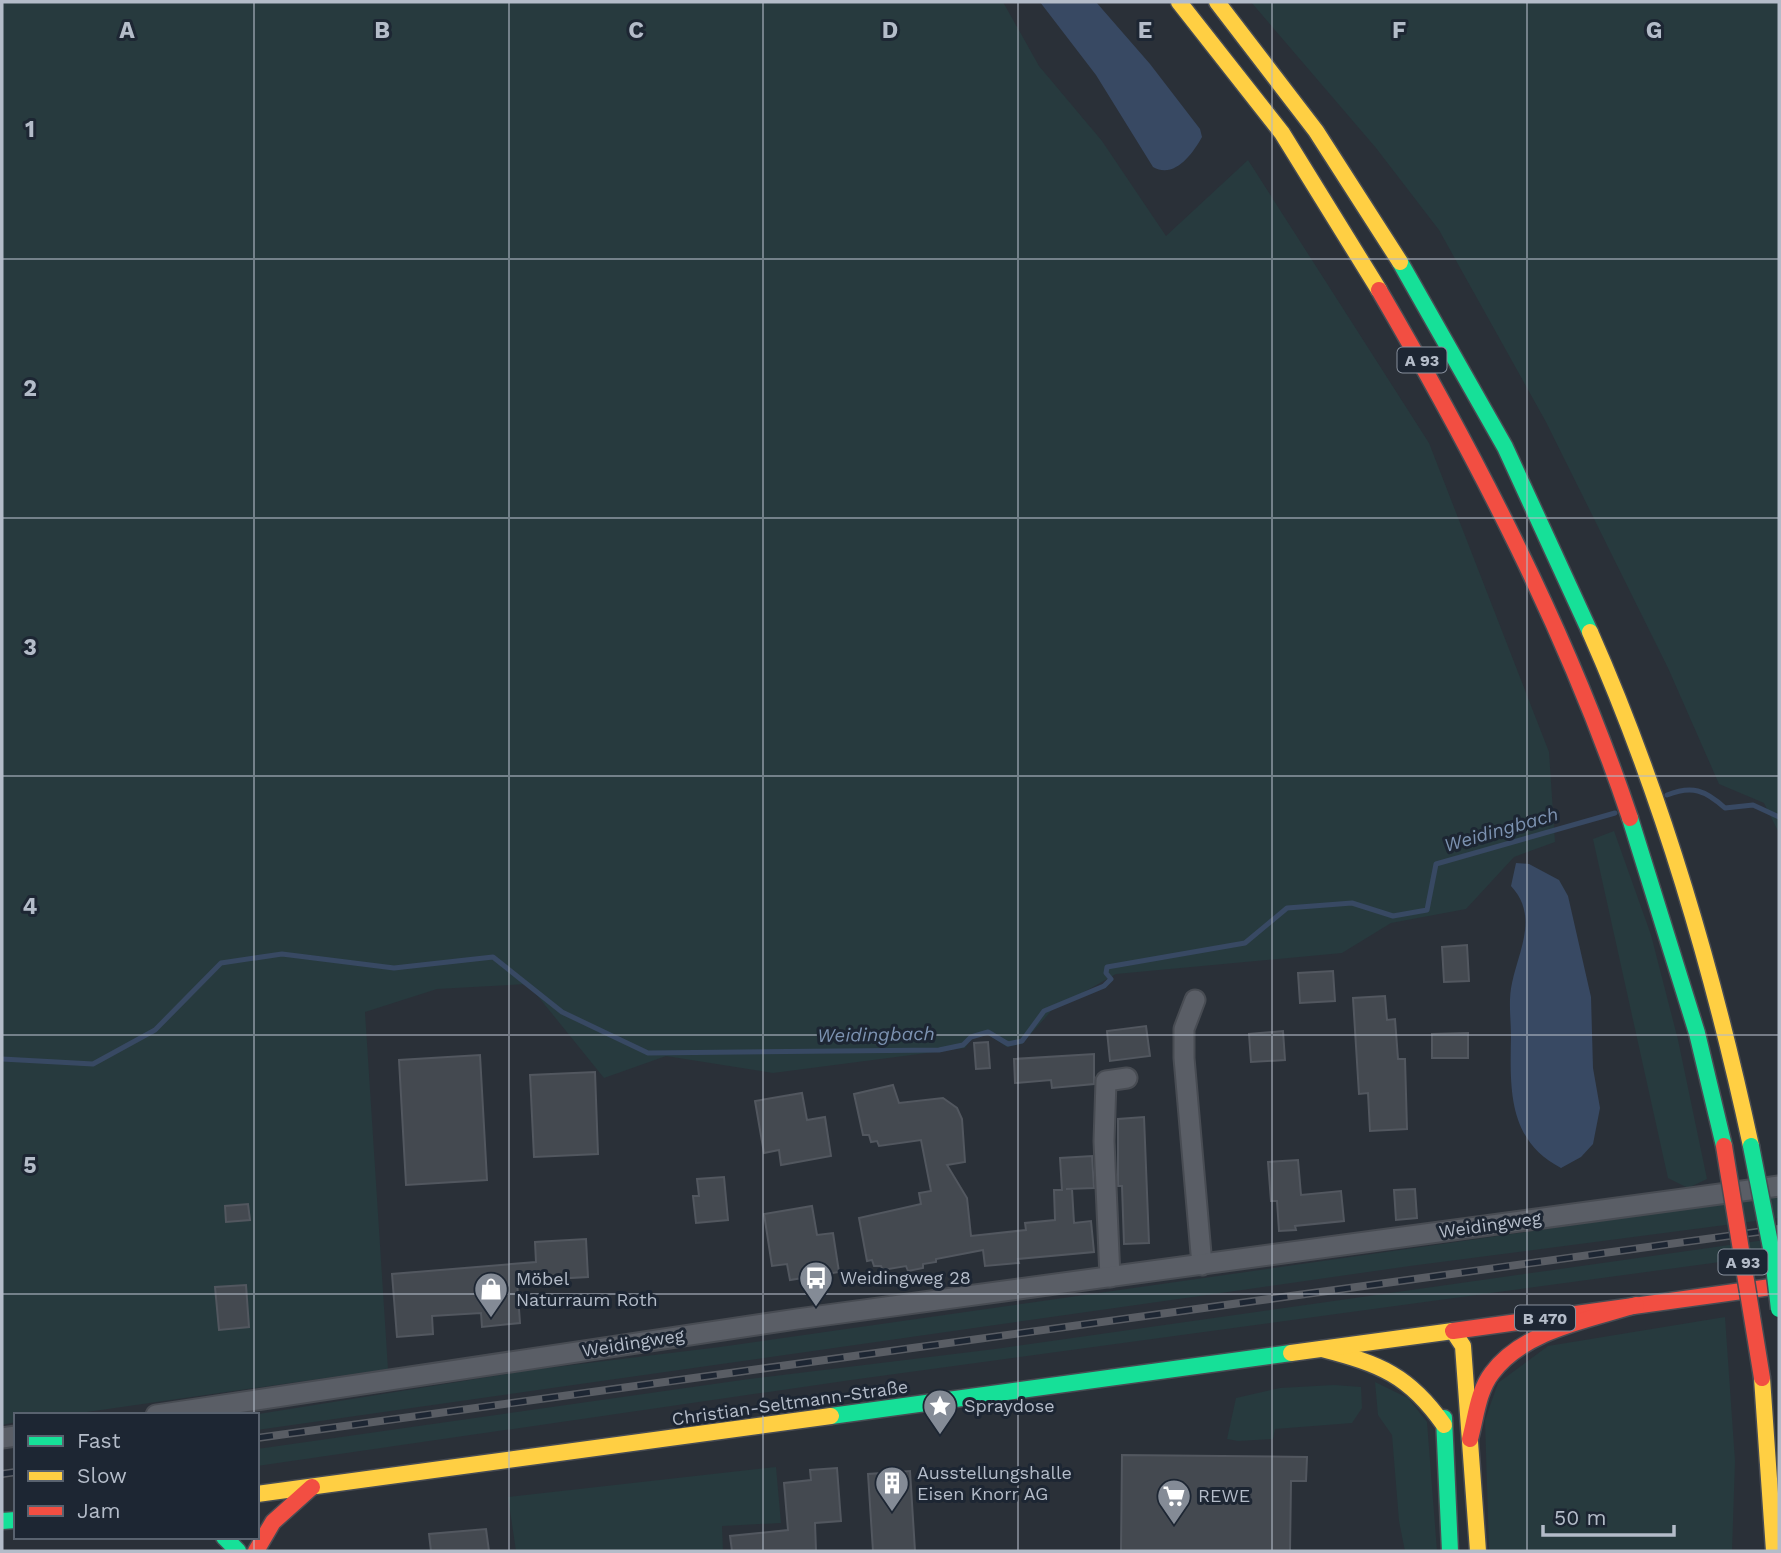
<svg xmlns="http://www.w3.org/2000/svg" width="1781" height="1553" font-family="'Work Sans',sans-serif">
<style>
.green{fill:#273a3e}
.water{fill:#384963}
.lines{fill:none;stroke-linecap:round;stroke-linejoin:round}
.stream{stroke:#384963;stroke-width:5}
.building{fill:#444950;stroke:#52575f;stroke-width:2}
.street-casing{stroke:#484c53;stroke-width:23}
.fast-casing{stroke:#484c53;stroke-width:19}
.slow-casing{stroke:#484c53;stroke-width:19}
.jam-casing{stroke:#484c53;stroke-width:19}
.street{stroke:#5a5e66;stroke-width:19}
.fast{stroke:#16e098;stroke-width:16}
.slow{stroke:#ffcf43;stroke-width:16}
.jam{stroke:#f24e42;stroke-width:16}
.rail-casing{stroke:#595d64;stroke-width:8}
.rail{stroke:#1d2633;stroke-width:5;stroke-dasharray:16;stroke-linecap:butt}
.fast-bridge-casing{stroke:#474c53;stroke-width:19;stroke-linecap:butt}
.jam-bridge-casing{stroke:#474c53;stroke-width:19;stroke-linecap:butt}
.fast-bridge{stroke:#16e098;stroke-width:16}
.jam-bridge{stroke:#f24e42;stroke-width:16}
.grid{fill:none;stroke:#b4bcc9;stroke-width:2;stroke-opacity:0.55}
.labels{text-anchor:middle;stroke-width:6;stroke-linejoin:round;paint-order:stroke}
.shield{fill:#1d2633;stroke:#878f9c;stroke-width:2}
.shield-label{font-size:16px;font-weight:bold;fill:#b4bcc9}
.street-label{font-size:18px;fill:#b4bcc9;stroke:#1d2633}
.poi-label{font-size:18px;fill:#b4bcc9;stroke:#1d2633;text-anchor:start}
.water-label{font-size:19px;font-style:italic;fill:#7c92b1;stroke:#1d2633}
.grid-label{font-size:23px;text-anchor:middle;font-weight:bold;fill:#b4bcc9;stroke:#1d2633;stroke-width:6;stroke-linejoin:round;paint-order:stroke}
</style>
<rect width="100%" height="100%" fill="#2a3038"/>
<!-- green -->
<g class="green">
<polygon points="2,2 1003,2 1039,66 1102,141 1166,236 1248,160 1429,443 1549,752 1555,842 1514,857 1466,909 1391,923 1342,953 1116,974 1052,1010 1022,1044 1007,1047 987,1034 972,1038 965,1048 773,1073 666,1056 604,1078 528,984 437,989 365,1012 388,1369 66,1415 16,1415 16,1422 2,1425"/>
<polygon points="1251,2 1779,2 1779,833 1764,803 1719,784 1668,668 1546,422 1439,230 1376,148"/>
<polygon points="1614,831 1651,935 1678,1040 1707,1179 1688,1188 1668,1178 1593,839"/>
<polygon points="1779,1196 1779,1218 1410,1266 257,1430 257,1415 253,1415 531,1370 720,1347"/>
<polygon points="1779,1238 1779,1254 851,1380 257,1466 257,1449 749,1379 995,1349"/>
<polygon points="1725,1317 1735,1461 1732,1551 1489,1551 1485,1420 1498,1383 1548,1346"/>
<polygon points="1375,1382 1408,1398 1427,1422 1437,1551 1405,1551 1399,1521 1392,1435 1378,1415"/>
<polygon points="1334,1385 1361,1387 1362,1408 1352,1423 1275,1429 1273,1439 1238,1441 1227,1439 1236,1398 1280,1388"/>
<polygon points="776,1467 781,1523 722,1526 723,1551 516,1551 508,1497"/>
</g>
<!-- water -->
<g class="water">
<path d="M1040,2H1096L1150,64L1200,129L1202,137C1192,155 1174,179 1153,167L1096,75Z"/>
<path d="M1516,863L1529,864L1559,880L1568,896L1591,997L1593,1068L1600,1108L1593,1144L1581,1157L1561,1168C1508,1141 1510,1089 1511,1037C1511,1019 1508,1001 1512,983C1519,950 1539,916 1511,886Z"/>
</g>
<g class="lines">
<!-- stream -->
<g class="stream">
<path d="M1667,795C1692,785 1705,790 1725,808L1753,805L1779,817"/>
<polyline points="2,1059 93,1064 155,1030 221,963 282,954 394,968 493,957 562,1012 648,1053 939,1050 963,1045 971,1037 988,1032 1008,1044 1022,1041 1044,1011 1104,986 1111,979 1106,973 1107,967 1245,943 1287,908 1352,903 1393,916 1427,910 1436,864 1615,813"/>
</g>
</g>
<!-- building -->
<g class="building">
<polygon points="1467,945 1469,981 1444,982 1442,947"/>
<polygon points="1333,971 1335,1001 1300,1003 1298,973"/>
<polygon points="1385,996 1387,1020 1395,1019 1398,1059 1405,1059 1407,1129 1370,1131 1368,1093 1359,1094 1353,998"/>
<polygon points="1146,1026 1150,1056 1110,1061 1107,1031"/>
<polygon points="1283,1031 1285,1060 1251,1062 1249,1034"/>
<polygon points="1468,1033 1468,1058 1432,1058 1432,1034"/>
<polygon points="988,1042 990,1068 976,1069 974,1043"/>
<polygon points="1094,1054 1094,1084 1052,1088 1051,1080 1015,1083 1014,1059"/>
<polygon points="480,1055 487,1180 406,1185 399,1060"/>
<polygon points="595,1072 598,1154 534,1157 530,1075"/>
<polygon points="893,1085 899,1103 943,1098 957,1108 962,1119 965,1162 947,1165 967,1198 971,1236 1026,1230 1025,1223 1055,1220 1054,1190 1062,1190 1060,1158 1092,1156 1094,1188 1066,1189 1072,1189 1074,1223 1091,1221 1094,1252 1018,1259 1019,1263 985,1266 983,1250 936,1259 936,1262 923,1264 923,1268 908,1271 906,1266 883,1270 881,1266 874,1266 872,1260 867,1261 859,1218 921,1204 919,1193 931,1191 921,1140 879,1146 877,1141 871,1142 869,1135 863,1135 854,1094"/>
<polygon points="802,1093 807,1120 825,1117 831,1156 781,1165 779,1150 764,1153 755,1101"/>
<polygon points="1144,1117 1149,1243 1124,1244 1122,1186 1118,1186 1118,1119"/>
<polygon points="1298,1160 1301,1195 1341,1191 1344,1221 1295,1226 1296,1230 1279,1231 1277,1201 1271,1201 1268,1162"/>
<polygon points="724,1177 728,1220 696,1223 693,1196 699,1196 697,1179"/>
<polygon points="1415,1189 1417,1218 1396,1220 1394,1190"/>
<polygon points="248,1204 250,1220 226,1222 225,1206"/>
<polygon points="812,1206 817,1235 833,1233 839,1272 790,1280 787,1264 772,1266 764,1214"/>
<polygon points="586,1239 588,1277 517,1281 520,1323 482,1327 481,1313 432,1316 433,1334 397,1337 392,1274 536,1262 535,1242"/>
<polygon points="246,1285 249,1327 219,1330 215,1287"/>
<polygon points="1122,1455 1307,1457 1306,1481 1291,1481 1290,1551 1121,1551"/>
<polygon points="837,1468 841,1521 815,1523 816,1551 732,1551 730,1536 788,1530 784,1483 811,1480 810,1470"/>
<polygon points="910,1471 915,1551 873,1551 868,1474"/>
<polygon points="486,1529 489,1551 431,1551 429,1534"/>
</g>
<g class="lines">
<!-- street casing -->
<g class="street-casing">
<g id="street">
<polyline points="1195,1000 1184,1029 1184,1058 1202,1265"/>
<polyline points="1110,1277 1104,1141 1106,1081 1127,1078"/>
<polyline points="156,1415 797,1319 1779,1186"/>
<polyline points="2,1438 16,1436"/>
</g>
</g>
<!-- fast casing -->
<g class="fast-casing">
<g id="fast">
<polyline points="1400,262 1505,447 1590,632"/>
<polyline points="1630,818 1697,1033 1724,1146"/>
<polyline points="831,1416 1291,1353"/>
<polyline points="1444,1418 1450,1551"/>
<polyline points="2,1521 16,1520"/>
<polyline points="224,1537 238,1551"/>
</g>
</g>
<!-- slow casing -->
<g class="slow-casing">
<g id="slow">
<polyline points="1179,2 1282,133 1379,290"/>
<polyline points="1217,2 1316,131 1400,262"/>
<path d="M1590,632C1663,797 1713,970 1751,1146"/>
<polyline points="1453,1331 1463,1346 1478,1551"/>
<path d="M1322,1349C1380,1364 1409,1375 1444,1425"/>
<polyline points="1291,1353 1453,1331"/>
<polyline points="1762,1378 1774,1551"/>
<polyline points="257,1494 831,1416"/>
</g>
</g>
<!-- jam casing -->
<g class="jam-casing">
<g id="jam">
<path d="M1379,290C1477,458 1568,633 1630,818"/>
<polyline points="1453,1331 1771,1287"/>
<path d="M1470,1439C1476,1417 1478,1391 1492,1373C1524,1330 1589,1320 1636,1305"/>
<polyline points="256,1551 273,1522 312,1487"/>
</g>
</g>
<!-- street -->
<use href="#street" class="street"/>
<!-- fast -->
<use href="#fast" class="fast"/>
<!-- slow -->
<use href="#slow" class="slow"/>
<!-- jam -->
<use href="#jam" class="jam"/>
<!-- rail casing -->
<g class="rail-casing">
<g id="rail">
<polyline points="257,1438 1779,1229"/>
<polyline points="2,1474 16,1472"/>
</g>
</g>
<!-- rail -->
<use href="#rail" class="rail"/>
<!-- fast-bridge casing -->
<g class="fast-bridge-casing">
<polyline id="fast-bridge" points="1751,1146 1773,1258 1779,1309"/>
</g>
<!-- jam-bridge casing -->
<g class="jam-bridge-casing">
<polyline id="jam-bridge" points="1724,1146 1762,1378"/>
</g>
<!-- fast-bridge -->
<use href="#fast-bridge" class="fast-bridge"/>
<!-- jam-bridge -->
<use href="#jam-bridge" class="jam-bridge"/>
</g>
<!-- grid -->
<path class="grid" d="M254,2V1415M509,2V1551M763,2V1551M1018,2V1551M1272,2V1551M1527,2V1551M2,259H1779M2,518H1779M2,776H1779M2,1035H1779M2,1294H1779M254,1537V1551"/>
<!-- icons -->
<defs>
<g id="bus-pin" transform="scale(1.75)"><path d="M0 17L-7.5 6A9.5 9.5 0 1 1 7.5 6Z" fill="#848b96" stroke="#1d2633"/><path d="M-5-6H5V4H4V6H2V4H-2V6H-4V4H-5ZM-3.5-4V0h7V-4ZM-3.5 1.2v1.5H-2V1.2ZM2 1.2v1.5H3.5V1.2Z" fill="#fff"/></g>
<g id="shop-pin" transform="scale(1.75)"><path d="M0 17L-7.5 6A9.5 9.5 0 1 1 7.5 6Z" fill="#848b96" stroke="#1d2633"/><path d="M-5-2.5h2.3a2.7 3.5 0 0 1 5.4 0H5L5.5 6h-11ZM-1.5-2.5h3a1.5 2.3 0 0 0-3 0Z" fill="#fff"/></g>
<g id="sight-pin" transform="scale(1.75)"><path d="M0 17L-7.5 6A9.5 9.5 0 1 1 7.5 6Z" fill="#848b96" stroke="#1d2633"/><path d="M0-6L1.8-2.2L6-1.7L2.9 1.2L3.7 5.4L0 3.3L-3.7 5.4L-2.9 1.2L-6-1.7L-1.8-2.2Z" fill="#fff"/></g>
<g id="building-pin" transform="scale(1.75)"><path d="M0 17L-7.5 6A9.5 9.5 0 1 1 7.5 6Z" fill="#848b96" stroke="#1d2633"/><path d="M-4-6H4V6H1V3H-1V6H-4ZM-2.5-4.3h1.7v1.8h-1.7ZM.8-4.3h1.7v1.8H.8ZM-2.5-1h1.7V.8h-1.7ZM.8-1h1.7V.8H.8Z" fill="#fff"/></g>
<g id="supermarket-pin" transform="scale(1.75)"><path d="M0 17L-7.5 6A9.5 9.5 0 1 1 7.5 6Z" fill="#848b96" stroke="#1d2633"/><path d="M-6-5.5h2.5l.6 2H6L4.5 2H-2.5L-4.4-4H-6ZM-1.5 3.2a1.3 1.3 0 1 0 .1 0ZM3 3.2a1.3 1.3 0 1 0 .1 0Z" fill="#fff"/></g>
</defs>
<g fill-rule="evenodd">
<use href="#bus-pin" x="816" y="1278"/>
<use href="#shop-pin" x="491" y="1289"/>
<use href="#sight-pin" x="940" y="1406"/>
<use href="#building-pin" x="892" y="1483"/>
<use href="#supermarket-pin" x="1174" y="1496"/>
</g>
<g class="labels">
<!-- shield labels -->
<g class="shield">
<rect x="1397.5" y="347.5" width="49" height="25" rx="5"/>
<rect x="1718.5" y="1249.5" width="49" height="25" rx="5"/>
<rect x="1515" y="1305.5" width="60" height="25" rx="5"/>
</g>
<g class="shield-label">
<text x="1422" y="366">A 93</text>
<text x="1743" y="1268">A 93</text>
<text x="1545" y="1324">B 470</text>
</g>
<!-- street labels -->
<g class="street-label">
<text transform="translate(1490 1225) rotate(-8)" y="6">Weidingweg</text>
<text transform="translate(633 1343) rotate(-9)" y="6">Weidingweg</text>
<text transform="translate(790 1403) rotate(-8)" y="6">Christian-Seltmann-Straße</text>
</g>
<!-- poi labels -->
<g class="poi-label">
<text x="840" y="1284">Weidingweg 28</text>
<text x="516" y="1285">Möbel<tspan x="516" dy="21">Naturraum Roth</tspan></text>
<text x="964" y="1412">Spraydose</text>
<text x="917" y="1479">Ausstellungshalle<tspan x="917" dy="21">Eisen Knorr AG</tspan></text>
<text x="1198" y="1502">REWE</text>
</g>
<!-- water labels -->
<g class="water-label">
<text transform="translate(1501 829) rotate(-16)" y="7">Weidingbach</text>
<text transform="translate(876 1034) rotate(-1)" y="7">Weidingbach</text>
</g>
</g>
<g class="grid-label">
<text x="127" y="38">A</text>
<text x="382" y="38">B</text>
<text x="636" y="38">C</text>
<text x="890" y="38">D</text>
<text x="1145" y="38">E</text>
<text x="1399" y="38">F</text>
<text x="1654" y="38">G</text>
<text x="30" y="137">1</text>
<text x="30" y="396">2</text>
<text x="30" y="655">3</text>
<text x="30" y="914">4</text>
<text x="30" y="1173">5</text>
</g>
<!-- border -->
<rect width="1781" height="1553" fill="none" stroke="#b4bcc9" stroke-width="7"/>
<!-- legend -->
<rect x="14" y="1413" width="245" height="126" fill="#1d2633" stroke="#59626f" stroke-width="2"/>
<rect x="28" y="1436" width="35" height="10" fill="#16e098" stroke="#59626f" stroke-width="2"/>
<text x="77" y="1448" font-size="21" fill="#b4bcc9">Fast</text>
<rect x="28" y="1471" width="35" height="10" fill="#ffcf43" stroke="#59626f" stroke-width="2"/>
<text x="77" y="1483" font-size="21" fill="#b4bcc9">Slow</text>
<rect x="28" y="1506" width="35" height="10" fill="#f24e42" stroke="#59626f" stroke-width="2"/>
<text x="77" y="1518" font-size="21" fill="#b4bcc9">Jam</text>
<!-- scale -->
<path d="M1543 1525v10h131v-10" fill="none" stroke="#b4bcc9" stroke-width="3.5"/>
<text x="1554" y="1525" font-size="21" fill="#b4bcc9" stroke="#1d2633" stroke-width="5" paint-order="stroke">50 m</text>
</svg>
